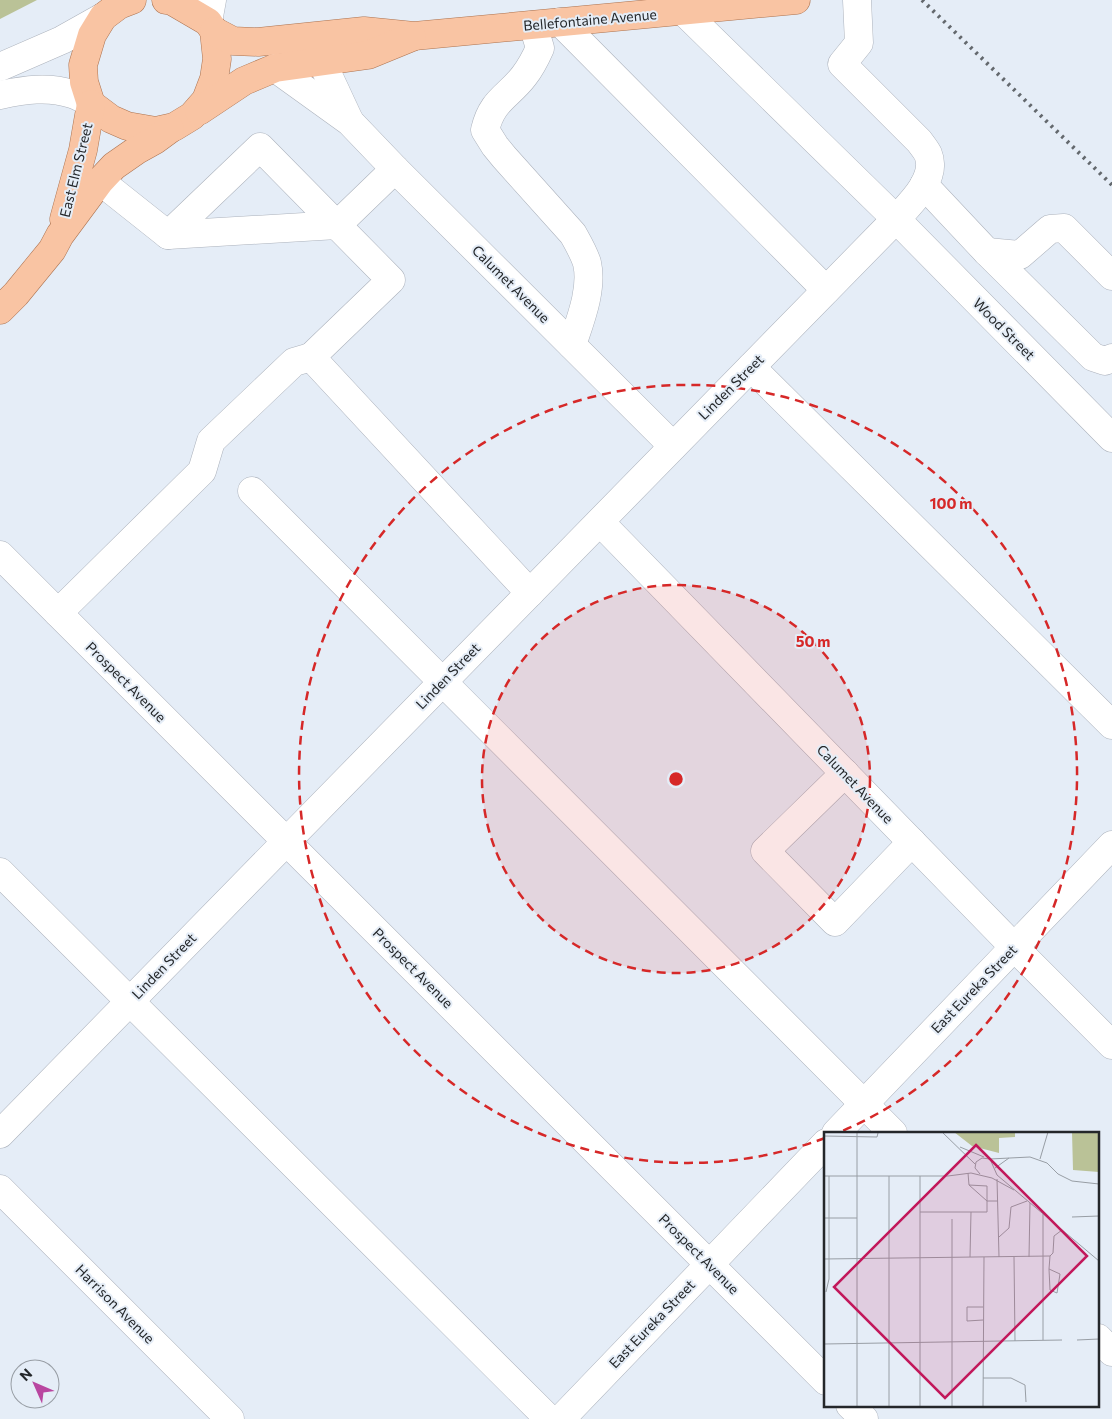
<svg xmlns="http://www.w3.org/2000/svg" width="1112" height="1419" font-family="Commissioner,sans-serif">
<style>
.green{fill:#bac297}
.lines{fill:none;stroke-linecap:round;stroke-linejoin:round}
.minor-casing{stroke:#acb2bc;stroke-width:29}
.major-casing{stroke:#ac7350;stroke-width:29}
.minor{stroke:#fff;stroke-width:28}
.major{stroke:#f9c4a3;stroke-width:28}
.rail{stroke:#63686d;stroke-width:4;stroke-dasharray:2.5 5;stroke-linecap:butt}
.ring{fill:none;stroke:#d62828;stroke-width:2.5;stroke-dasharray:9 6}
.labels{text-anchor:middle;stroke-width:4;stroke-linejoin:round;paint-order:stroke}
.street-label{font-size:14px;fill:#24272a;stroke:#e5edf7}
.inset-road{fill:none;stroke:#989ea5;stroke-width:1}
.view{fill:#c2185b;fill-opacity:0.15;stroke:#c2185b;stroke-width:2.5}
.inset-edge{fill:none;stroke:#24272a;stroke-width:2.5}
.centre{fill:#d62828;stroke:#e5edf7;stroke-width:2.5}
.ring-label{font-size:15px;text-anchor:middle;font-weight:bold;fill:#d62828;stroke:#e5edf7;stroke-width:4;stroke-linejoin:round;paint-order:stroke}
</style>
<rect width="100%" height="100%" fill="#e5edf7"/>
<!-- green -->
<polygon class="green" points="0,0 37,0 0,19"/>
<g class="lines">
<!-- minor casing -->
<g class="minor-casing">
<g id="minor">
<polyline points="683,11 896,219 1112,438"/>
<polyline points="208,22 212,0"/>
<polyline points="560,22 826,290"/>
<path d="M533,25L540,48C536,57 531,67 524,76C508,97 492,100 485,130L495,146L504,157L573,234C578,243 584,253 587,263C593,289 580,321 572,345"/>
<polyline points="322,62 349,120"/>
<polyline points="0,67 62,40 103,17"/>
<polyline points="275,68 350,122 395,169 673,446"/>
<path d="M0,95C24,90 48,86 72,94C78,96 84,99 90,102"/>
<polyline points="100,181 168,235 337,225 395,169"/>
<polyline points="924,185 987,252 1093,357 1105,361 1112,358"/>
<polyline points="168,235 260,147 391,280 311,357 530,593"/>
<polyline points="987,252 1020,255 1050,229 1064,228 1112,276"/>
<polyline points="751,367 1112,725"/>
<polyline points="252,491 893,1133"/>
<polyline points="600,522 1014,947 1112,1045"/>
<polyline points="0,555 826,1381"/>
<polyline points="58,613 202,471 211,441 294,362 311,357"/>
<polyline points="845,773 765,851 835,922 912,842"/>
<polyline points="0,872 549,1419"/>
<polyline points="836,1133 1112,845"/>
<path d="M0,1134L896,219C910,204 938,178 928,154C926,150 922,145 919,141L842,64L859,43L857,0"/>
<polyline points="0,1189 230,1419"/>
<polyline points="1098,1338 1112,1352"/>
<polyline points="850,1405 864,1419"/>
<polyline points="561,1419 826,1143"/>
</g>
</g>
<!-- major casing -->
<g class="major-casing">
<g id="major">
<polyline points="132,0 119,5 103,17 92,35 83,65 84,82 91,104 111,119 127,126 156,131 174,127 192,116 206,100 214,79 217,59 214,31 208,22 172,1 166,0"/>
<polyline points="214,31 233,41 258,42 364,31 414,36 796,0"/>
<polyline points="199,111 244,81 275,68 368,55 412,37"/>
<polyline points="64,219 83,150 91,104"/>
<polyline points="0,310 16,294 52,250 60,235 100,181 114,166 137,150 155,140 170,129"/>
</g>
</g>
<!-- minor -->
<use href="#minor" class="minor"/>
<!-- major -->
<use href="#major" class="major"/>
<!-- rail -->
<polyline class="rail" points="922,0 1112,185"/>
</g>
<!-- distance rings -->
<circle cx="676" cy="779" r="194" fill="#d62828" fill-opacity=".12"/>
<g class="ring">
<circle cx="676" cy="779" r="194"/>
<path d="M825 1138A389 389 0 1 1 840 1132"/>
</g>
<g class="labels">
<!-- street labels -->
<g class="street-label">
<text transform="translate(590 20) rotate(-5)" y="5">Bellefontaine Avenue</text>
<text transform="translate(76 170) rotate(-76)" y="5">East Elm Street</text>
<text transform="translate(511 284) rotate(45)" y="5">Calumet Avenue</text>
<text transform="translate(1004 329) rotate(45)" y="5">Wood Street</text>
<text transform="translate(731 387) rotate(-45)" y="5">Linden Street</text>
<text transform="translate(448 676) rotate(-46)" y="5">Linden Street</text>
<text transform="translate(126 682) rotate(45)" y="5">Prospect Avenue</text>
<text transform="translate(855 784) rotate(46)" y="5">Calumet Avenue</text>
<text transform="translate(164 966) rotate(-46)" y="5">Linden Street</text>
<text transform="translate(413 968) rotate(45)" y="5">Prospect Avenue</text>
<text transform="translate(974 989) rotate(-46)" y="5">East Eureka Street</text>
<text transform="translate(699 1254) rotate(45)" y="5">Prospect Avenue</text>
<text transform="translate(115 1304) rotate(45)" y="5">Harrison Avenue</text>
<text transform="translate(652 1324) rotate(-46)" y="5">East Eureka Street</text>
</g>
</g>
<!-- overview -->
<g transform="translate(824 1132)">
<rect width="275" height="275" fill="#e5edf7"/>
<path d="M130,0H191V5L175,6V21L148,14ZM248,0H275V40L249,38Z" fill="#bac297"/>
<path class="inset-road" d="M33,0V275M118,0L151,32M0,4L53,5L54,1M136,15L160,25M166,27L206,25L223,31L234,42L248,49L275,52M216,27L224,0M171,36L185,26M144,41L145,53L163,69H174M156,42L151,36L152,30L158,26L166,27L173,43L275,129M0,44H124L147,41L168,46L190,58M65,44V275M173,47L175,125M145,53L163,54V80H147L146,125M96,80H147M248,85L275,84M0,86H33M175,105L185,96L187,75L203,69M190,125L191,209M205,125L206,71M0,127L226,124M225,137L236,142L233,161L226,158L225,137L226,124L229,121L230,104L238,98M2,160L5,147V44M159,188L143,189V175H159M219,208V82M253,208L275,207M0,212L238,208M159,246H187L201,253L202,270M96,275V44M128,275V87M159,275L160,125"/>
<path class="view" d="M152,13L263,124L121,266L10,155Z"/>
<rect width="275" height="275" class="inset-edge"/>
</g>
<circle cx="676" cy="779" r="8" class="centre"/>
<g class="ring-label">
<text x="951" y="509">100 m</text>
<text x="813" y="647">50 m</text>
</g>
<!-- north arrow -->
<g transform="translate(35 1384) rotate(315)"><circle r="24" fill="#e5edf7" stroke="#989ea5"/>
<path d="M0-4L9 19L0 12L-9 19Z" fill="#b946a0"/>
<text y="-8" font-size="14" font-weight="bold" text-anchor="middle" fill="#24272a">N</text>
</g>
</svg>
